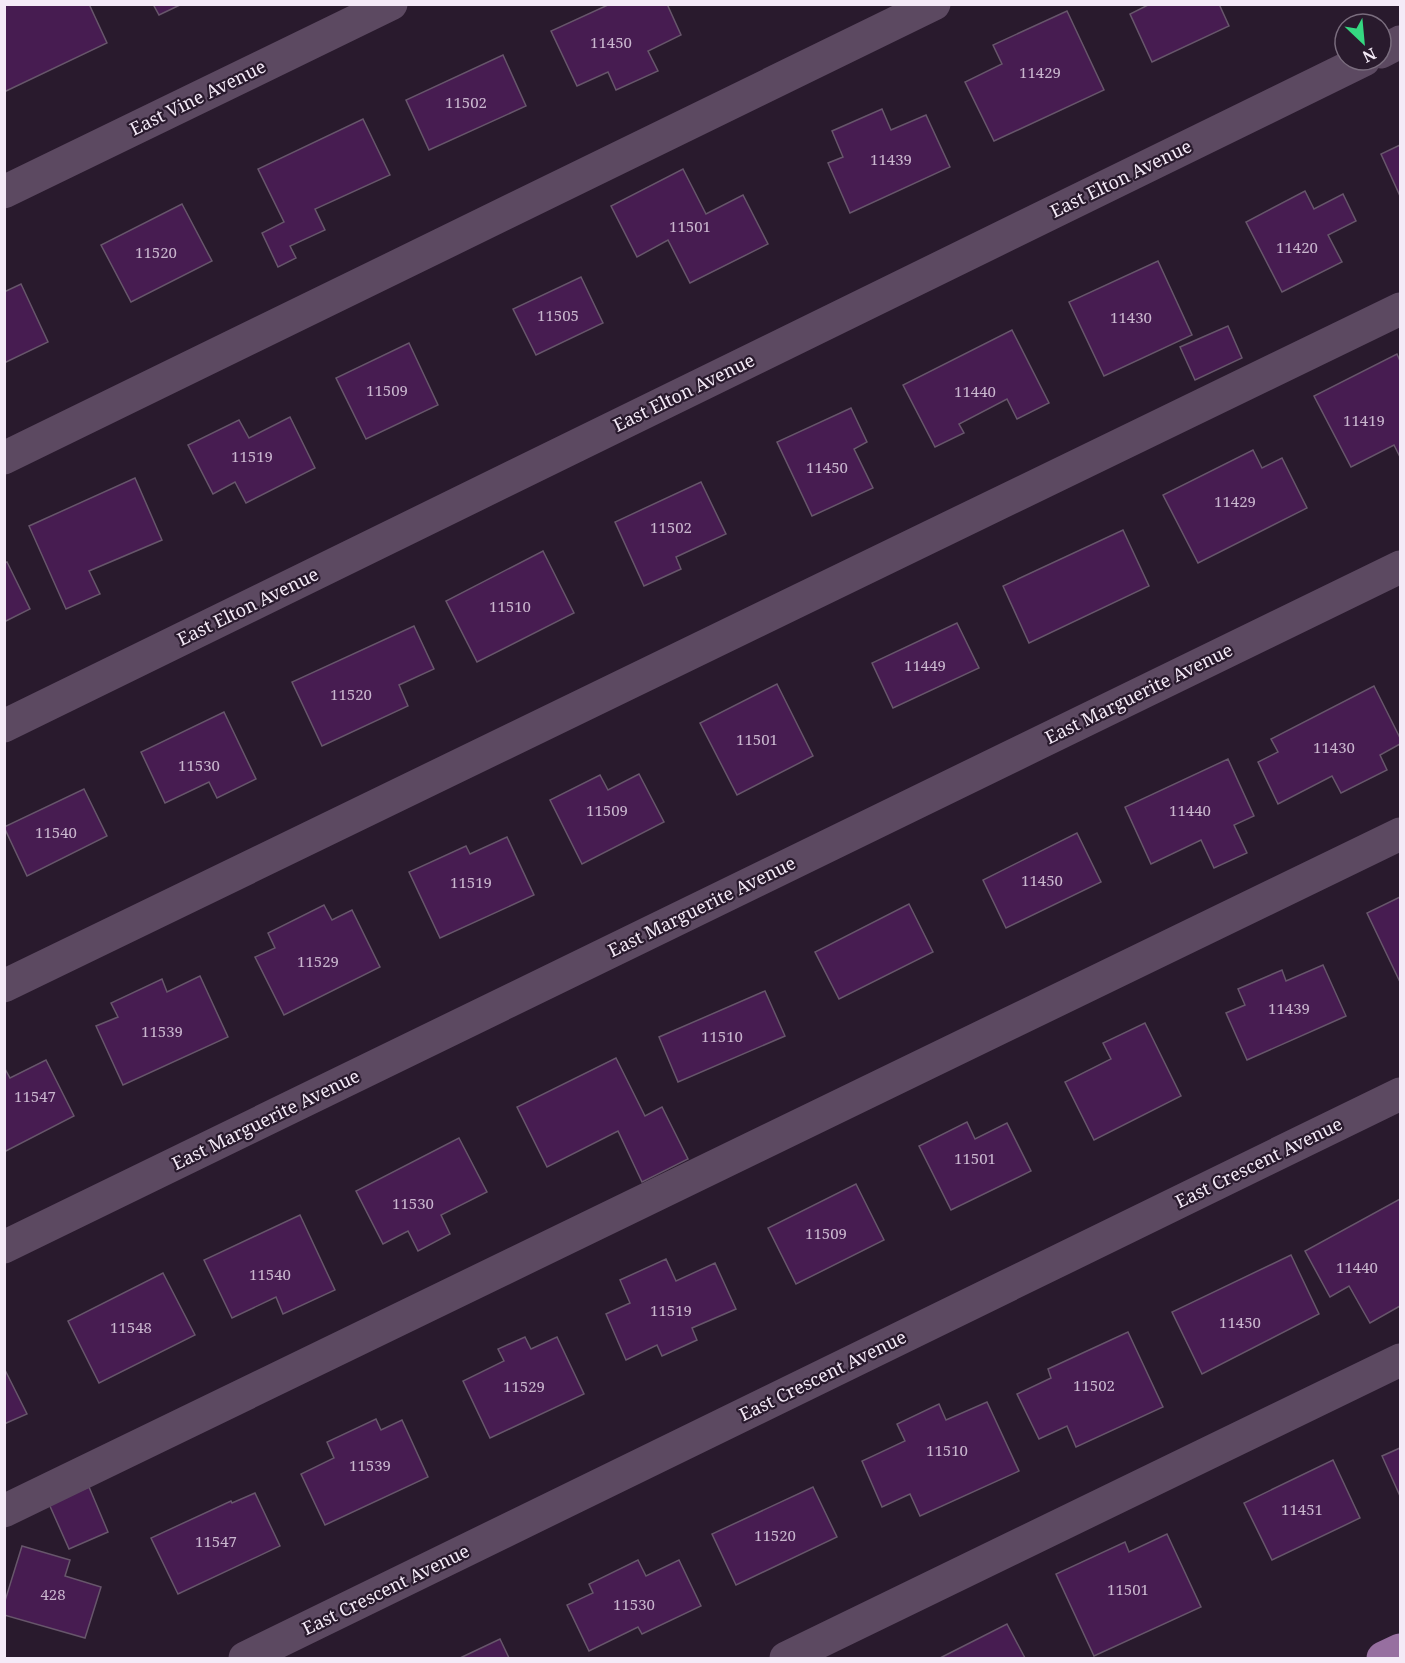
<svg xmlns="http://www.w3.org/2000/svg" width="1405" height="1663" font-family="'Noto Serif',serif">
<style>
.building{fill:#471c51;stroke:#67566b;stroke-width:1.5}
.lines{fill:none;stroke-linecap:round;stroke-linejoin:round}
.minor{stroke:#5c4961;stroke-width:33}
.major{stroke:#976fa0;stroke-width:33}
.labels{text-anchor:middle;stroke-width:4.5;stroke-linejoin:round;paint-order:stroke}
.number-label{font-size:15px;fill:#c9b6ce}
.street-label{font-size:18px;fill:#f4eaf7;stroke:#291a2d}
</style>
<rect width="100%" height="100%" fill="#291a2d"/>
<!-- building -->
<g class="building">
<polygon points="4,4 89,4 107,43 4,92"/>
<polygon points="153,4 182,4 159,15"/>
<polygon points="610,4 667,4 681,35 648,51 658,71 616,90 608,72 577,86 551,31"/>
<polygon points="1150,4 1219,4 1229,26 1152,62 1130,14"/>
<polygon points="1067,11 1104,90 994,141 965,82 1002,64 993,45"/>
<polygon points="503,55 526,106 429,150 406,100"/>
<polygon points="882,109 891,130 926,115 950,167 850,213 828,163 843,157 832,131"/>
<polygon points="363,119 390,175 315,209 325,230 290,246 296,258 278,267 262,233 284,222 258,169"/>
<polygon points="1400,145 1400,196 1381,154"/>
<polygon points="683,169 706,214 743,195 768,244 690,283 668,240 637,257 611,206"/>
<polygon points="1305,191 1314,209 1343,194 1356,221 1328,235 1342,262 1282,292 1246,222"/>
<polygon points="182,204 212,261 131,302 101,245"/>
<polygon points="1158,261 1192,335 1104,376 1069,302"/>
<polygon points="581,277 603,323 536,355 513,309"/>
<polygon points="21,284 48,342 4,363 4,292"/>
<polygon points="1228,326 1242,358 1195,380 1180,347"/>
<polygon points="1012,330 1049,403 1017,419 1007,399 959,424 964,433 935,447 903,385"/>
<polygon points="409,343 438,405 366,439 336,378"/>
<polygon points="1397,354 1400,361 1400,457 1394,445 1351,467 1314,396"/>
<polygon points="851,408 867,442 854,449 873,488 812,516 777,442"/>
<polygon points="290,417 315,468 246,503 235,482 213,494 188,445 239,420 249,438"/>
<polygon points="1253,450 1262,468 1282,458 1307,508 1198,563 1163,495"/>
<polygon points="135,478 162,540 89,571 100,594 66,609 29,526"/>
<polygon points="701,482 726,534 676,557 681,569 644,586 615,522"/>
<polygon points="1123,530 1149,586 1029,643 1003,586"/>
<polygon points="543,551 574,613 477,662 446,601"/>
<polygon points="7,562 30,609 4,622 4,563"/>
<polygon points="957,623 979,668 893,708 872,663"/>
<polygon points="414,626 434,669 399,685 408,706 322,746 292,682"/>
<polygon points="777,684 813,756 737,795 700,723"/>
<polygon points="1374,686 1400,738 1400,744 1380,755 1387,770 1341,793 1332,776 1278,804 1258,762 1278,752 1271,739"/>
<polygon points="224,712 256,779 217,798 209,782 165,803 141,752"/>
<polygon points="1228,759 1254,816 1234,825 1247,853 1214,868 1201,840 1151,864 1125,807"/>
<polygon points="639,774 664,822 582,864 550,800 600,775 608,790"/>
<polygon points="84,789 107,836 27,876 4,827"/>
<polygon points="1077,833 1101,882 1006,928 983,880"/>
<polygon points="507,837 534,895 440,938 409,872 466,846 470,854"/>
<polygon points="1400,897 1400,982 1367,913"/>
<polygon points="909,904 933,952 839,999 815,952"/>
<polygon points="324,905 332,920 352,910 380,967 284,1015 255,957 275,948 268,933"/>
<polygon points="1323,965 1346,1016 1247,1060 1226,1013 1245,1005 1238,989 1282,970 1286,981"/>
<polygon points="200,976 228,1037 123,1085 96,1026 118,1017 111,1003 162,979 167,992"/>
<polygon points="765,991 785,1036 678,1082 659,1037"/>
<polygon points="1145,1023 1181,1096 1094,1140 1065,1082 1111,1059 1103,1043"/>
<polygon points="616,1058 645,1116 662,1107 688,1159 642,1182 618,1131 547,1167 517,1107"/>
<polygon points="46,1060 74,1116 4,1152 4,1067 10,1078"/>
<polygon points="967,1122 975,1139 1007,1123 1031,1171 951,1210 919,1146"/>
<polygon points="459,1138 487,1192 441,1215 450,1234 418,1251 408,1231 383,1244 356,1191"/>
<polygon points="856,1184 884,1240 796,1284 768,1228"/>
<polygon points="1400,1199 1400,1306 1370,1323 1349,1286 1330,1297 1305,1251"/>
<polygon points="300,1215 335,1290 283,1314 276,1297 232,1318 204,1260"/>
<polygon points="1291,1255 1319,1314 1202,1374 1172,1312"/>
<polygon points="666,1259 676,1281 715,1263 736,1309 692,1328 697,1340 662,1356 657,1345 626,1360 606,1314 630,1303 620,1280"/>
<polygon points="163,1273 195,1335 99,1383 68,1321"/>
<polygon points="1128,1332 1163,1407 1076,1447 1067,1426 1039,1439 1017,1394 1051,1378 1048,1369"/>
<polygon points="525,1337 531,1349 557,1337 584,1394 490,1438 463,1381 504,1361 498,1349"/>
<polygon points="4,1368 27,1414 4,1424"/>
<polygon points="987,1402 1019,1471 920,1516 910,1494 882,1507 862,1461 905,1441 897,1424 939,1404 946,1420"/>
<polygon points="376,1419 381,1430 402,1420 428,1477 325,1525 301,1474 334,1458 327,1442"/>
<polygon points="1400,1448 1400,1496 1382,1456"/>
<polygon points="1333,1460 1360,1518 1272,1560 1244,1503"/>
<polygon points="89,1487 108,1532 69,1549 49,1504"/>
<polygon points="813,1487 837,1537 736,1585 712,1534"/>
<polygon points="255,1493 280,1546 178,1594 151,1538 231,1501 232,1503"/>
<polygon points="1167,1534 1201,1607 1094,1656 1056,1574 1125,1542 1129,1552"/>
<polygon points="22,1546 70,1560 65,1576 101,1587 85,1638 4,1615 4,1604"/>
<polygon points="638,1560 646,1576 679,1560 701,1606 642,1634 638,1627 589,1651 567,1605 593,1593 589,1584"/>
<polygon points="1007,1624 1025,1658 940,1658"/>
<polygon points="500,1639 509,1658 460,1658"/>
</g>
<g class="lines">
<!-- minor -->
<g class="minor">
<polyline points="1381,52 1400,42"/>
<polyline points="4,192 391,4"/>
<polyline points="4,458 934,4"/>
<polyline points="4,726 1364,60"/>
<polyline points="4,986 1400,309"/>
<polyline points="4,1247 1400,567"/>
<polyline points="4,1511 1400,834"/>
<polyline points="245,1658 1400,1094"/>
<polyline points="786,1658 1400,1360"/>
</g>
<!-- major -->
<polyline class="major" points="1383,1658 1400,1650"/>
</g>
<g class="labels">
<!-- number labels -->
<g class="number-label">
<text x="611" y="48">11450</text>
<text x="1040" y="78">11429</text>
<text x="466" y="108">11502</text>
<text x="891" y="165">11439</text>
<text x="690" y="232">11501</text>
<text x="1297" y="253">11420</text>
<text x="156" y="258">11520</text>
<text x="558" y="321">11505</text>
<text x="1131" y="323">11430</text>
<text x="387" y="396">11509</text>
<text x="975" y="397">11440</text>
<text x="1364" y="426">11419</text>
<text x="252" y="462">11519</text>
<text x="827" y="473">11450</text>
<text x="1235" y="507">11429</text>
<text x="671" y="533">11502</text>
<text x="510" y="612">11510</text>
<text x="925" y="671">11449</text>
<text x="351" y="700">11520</text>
<text x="757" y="745">11501</text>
<text x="1334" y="753">11430</text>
<text x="199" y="771">11530</text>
<text x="607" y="816">11509</text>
<text x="1190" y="816">11440</text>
<text x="56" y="838">11540</text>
<text x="1042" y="886">11450</text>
<text x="471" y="888">11519</text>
<text x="318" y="967">11529</text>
<text x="1289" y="1014">11439</text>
<text x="162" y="1037">11539</text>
<text x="722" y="1042">11510</text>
<text x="35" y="1102">11547</text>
<text x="975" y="1164">11501</text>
<text x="413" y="1209">11530</text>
<text x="826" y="1239">11509</text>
<text x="1357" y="1273">11440</text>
<text x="270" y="1280">11540</text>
<text x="671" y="1316">11519</text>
<text x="1240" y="1328">11450</text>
<text x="131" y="1333">11548</text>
<text x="1094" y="1391">11502</text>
<text x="524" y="1392">11529</text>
<text x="947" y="1456">11510</text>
<text x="370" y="1471">11539</text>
<text x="1302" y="1515">11451</text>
<text x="775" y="1541">11520</text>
<text x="216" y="1547">11547</text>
<text x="1128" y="1595">11501</text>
<text x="53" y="1600">428</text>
<text x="634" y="1610">11530</text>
</g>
<!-- street labels -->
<g class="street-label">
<text transform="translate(198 98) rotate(-26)" y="6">East Vine Avenue</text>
<text transform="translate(1121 179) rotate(-26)" y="6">East Elton Avenue</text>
<text transform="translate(684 393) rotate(-26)" y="6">East Elton Avenue</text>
<text transform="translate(248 607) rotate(-26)" y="6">East Elton Avenue</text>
<text transform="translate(1139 694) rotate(-26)" y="6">East Marguerite Avenue</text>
<text transform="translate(702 907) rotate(-26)" y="6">East Marguerite Avenue</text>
<text transform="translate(266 1120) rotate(-26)" y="6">East Marguerite Avenue</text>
<text transform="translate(1259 1163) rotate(-26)" y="6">East Crescent Avenue</text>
<text transform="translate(823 1376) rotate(-26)" y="6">East Crescent Avenue</text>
<text transform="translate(386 1590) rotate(-26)" y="6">East Crescent Avenue</text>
</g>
</g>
<!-- border -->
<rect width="1405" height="1663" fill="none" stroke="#f4eaf7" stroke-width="12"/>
<!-- north arrow -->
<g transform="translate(1363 42) rotate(154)"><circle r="28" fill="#291a2d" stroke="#7a6d7e" stroke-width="1.5"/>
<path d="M0-4.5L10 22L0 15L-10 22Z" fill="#35d881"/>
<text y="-9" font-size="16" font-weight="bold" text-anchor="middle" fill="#f4eaf7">N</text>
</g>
</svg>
